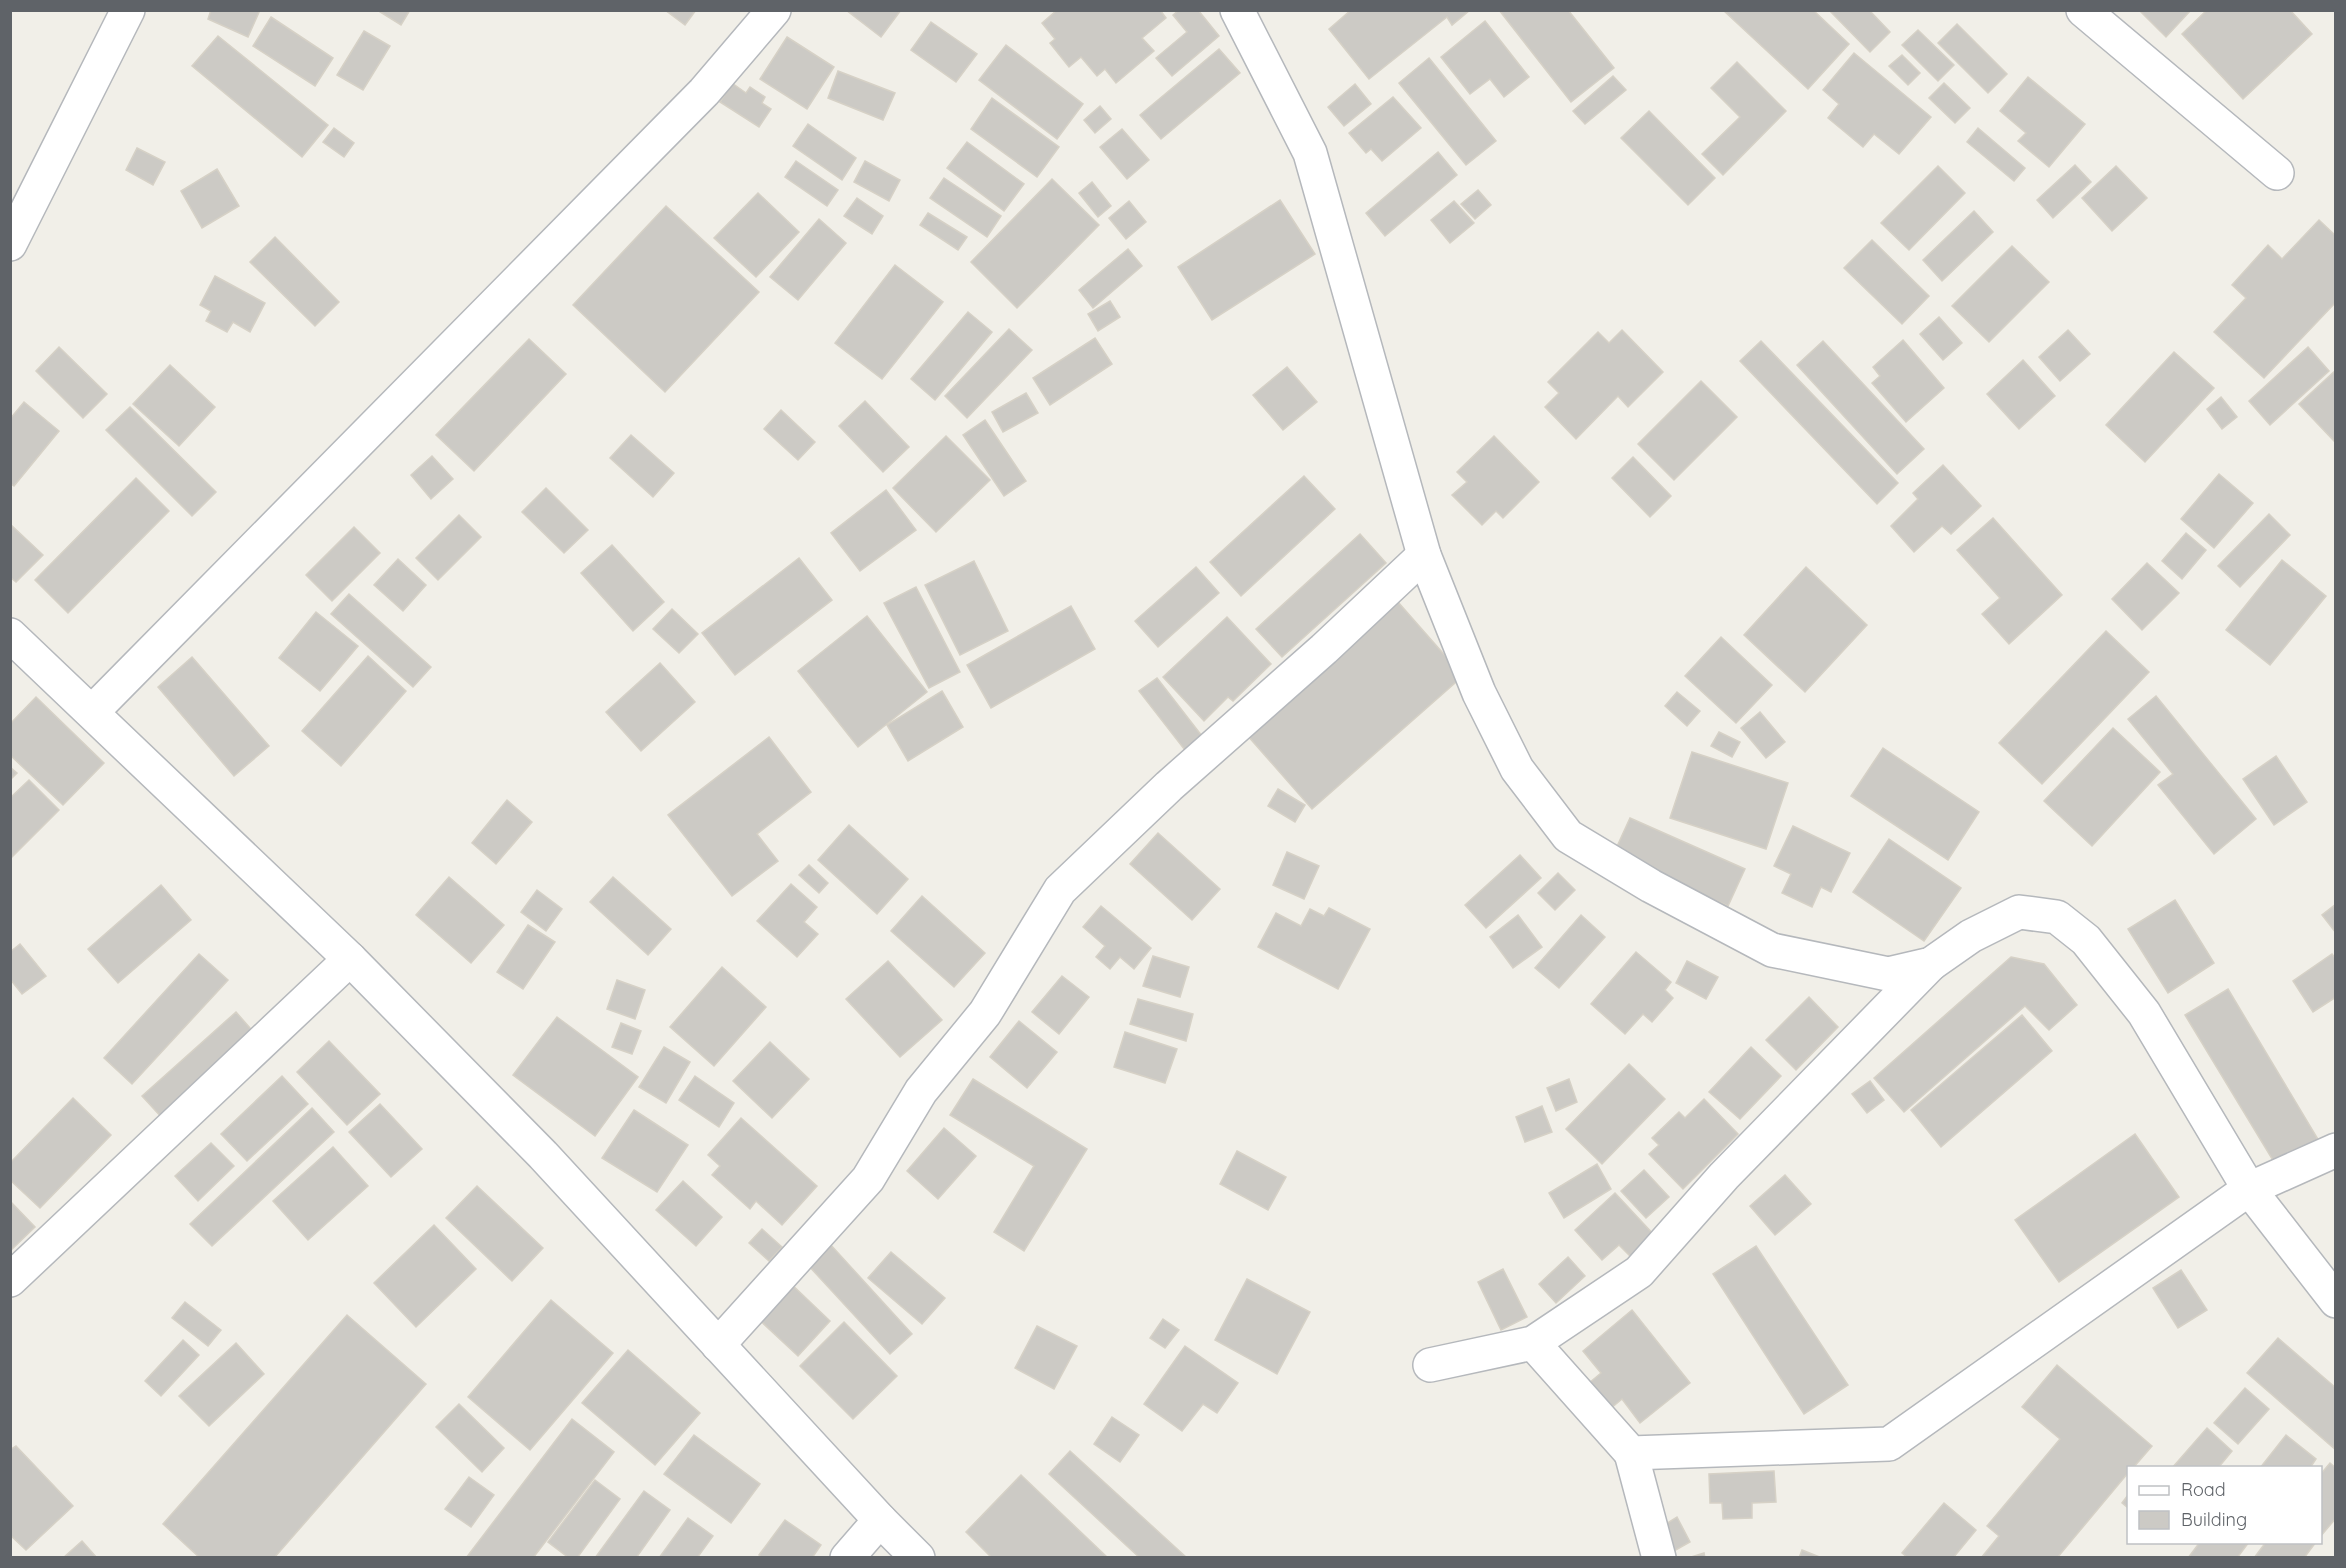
<svg xmlns="http://www.w3.org/2000/svg" width="2346" height="1568" font-family="Quicksand,sans-serif">
<style>
.building{fill:#cccac5;stroke:#d6d1c6;stroke-width:1.5}
.lines{fill:none;stroke-linecap:round;stroke-linejoin:round}
.minor-casing{stroke:#b5b8bc;stroke-width:36}
.minor{stroke:#fff;stroke-width:33}
</style>
<rect width="100%" height="100%" fill="#f1efe8"/>
<!-- building -->
<g class="building">
<polygon points="211,10 260,10 248,37 208,19"/>
<polygon points="377,10 410,10 401,25"/>
<polygon points="665,10 696,10 685,25"/>
<polygon points="846,10 901,10 881,37"/>
<polygon points="1057,10 1160,10 1166,18 1142,38 1154,51 1116,83 1105,69 1097,76 1081,57 1069,67 1050,43 1055,39 1042,23"/>
<polygon points="1179,10 1198,10 1219,36 1172,76 1156,58 1187,32 1173,15"/>
<polygon points="1351,10 1470,10 1452,25 1447,17 1369,79 1329,29"/>
<polygon points="1499,10 1568,10 1614,68 1571,102"/>
<polygon points="1723,10 1813,10 1849,44 1808,89"/>
<polygon points="1829,10 1869,10 1890,32 1870,52"/>
<polygon points="2139,10 2191,10 2166,37"/>
<polygon points="2207,10 2290,10 2312,34 2243,99 2182,34"/>
<polygon points="271,17 333,58 315,86 253,46"/>
<polygon points="1485,21 1529,77 1504,97 1490,79 1470,94 1441,57"/>
<polygon points="931,22 977,54 956,82 911,50"/>
<polygon points="1957,24 2007,74 1988,93 1938,43"/>
<polygon points="1918,30 1954,65 1938,81 1902,45"/>
<polygon points="364,31 390,46 363,90 337,75"/>
<polygon points="218,36 328,125 302,157 192,66"/>
<polygon points="787,37 834,67 807,109 760,79"/>
<polygon points="1006,45 1083,104 1057,139 979,80"/>
<polygon points="1219,49 1240,73 1161,139 1140,115"/>
<polygon points="1854,53 1931,117 1899,154 1874,134 1863,147 1828,118 1839,104 1823,90"/>
<polygon points="1902,55 1920,73 1908,85 1889,66"/>
<polygon points="1429,58 1496,141 1466,165 1399,83"/>
<polygon points="1737,62 1786,111 1723,175 1702,154 1740,117 1711,88"/>
<polygon points="838,71 895,93 883,120 828,98"/>
<polygon points="1613,76 1626,90 1585,124 1573,111"/>
<polygon points="2028,77 2085,124 2049,167 2018,141 2026,133 2000,111"/>
<polygon points="732,83 746,93 750,87 765,97 762,103 771,109 759,127 720,102"/>
<polygon points="1944,83 1970,108 1955,123 1929,98"/>
<polygon points="1355,84 1371,104 1344,126 1328,107"/>
<polygon points="1393,97 1421,128 1382,161 1371,149 1366,153 1349,133"/>
<polygon points="992,98 1059,147 1037,177 971,129"/>
<polygon points="1100,106 1111,119 1095,133 1084,120"/>
<polygon points="1649,111 1715,178 1688,205 1621,138"/>
<polygon points="808,124 856,158 842,180 793,146"/>
<polygon points="334,128 354,143 344,157 323,142"/>
<polygon points="1978,128 2025,168 2014,181 1967,142"/>
<polygon points="1122,129 1149,160 1127,179 1100,147"/>
<polygon points="967,142 1024,184 1004,211 947,168"/>
<polygon points="137,148 165,162 153,185 126,170"/>
<polygon points="1438,152 1457,175 1385,236 1366,213"/>
<polygon points="796,161 838,190 827,206 785,177"/>
<polygon points="865,161 900,180 889,201 854,182"/>
<polygon points="2075,165 2091,182 2053,218 2037,200"/>
<polygon points="1938,166 1965,193 1909,250 1881,223"/>
<polygon points="2116,166 2147,198 2112,231 2082,198"/>
<polygon points="217,169 239,206 202,228 181,191"/>
<polygon points="944,178 1001,216 987,237 930,198"/>
<polygon points="1052,179 1099,225 1017,308 971,262"/>
<polygon points="1092,182 1111,206 1098,217 1079,193"/>
<polygon points="1478,190 1491,205 1475,219 1461,204"/>
<polygon points="758,193 799,232 756,277 714,238"/>
<polygon points="857,198 883,216 872,234 844,216"/>
<polygon points="1280,200 1315,254 1212,320 1178,267"/>
<polygon points="1129,201 1146,222 1126,239 1109,218"/>
<polygon points="1454,201 1474,223 1450,243 1431,220"/>
<polygon points="666,206 759,292 665,392 573,305"/>
<polygon points="1974,211 1993,232 1942,281 1923,260"/>
<polygon points="928,213 967,237 958,250 920,225"/>
<polygon points="819,219 846,243 798,300 770,277"/>
<polygon points="2319,220 2336,236 2336,302 2264,378 2214,332 2246,298 2232,285 2268,245 2282,259"/>
<polygon points="275,237 339,302 315,326 250,262"/>
<polygon points="1872,240 1929,296 1902,324 1844,268"/>
<polygon points="2012,246 2049,282 1989,342 1952,306"/>
<polygon points="1128,249 1142,266 1093,308 1079,290"/>
<polygon points="895,265 943,302 882,379 835,343"/>
<polygon points="215,276 265,303 250,332 233,322 227,332 206,321 211,311 200,305"/>
<polygon points="1110,301 1120,317 1098,331 1088,314"/>
<polygon points="968,312 992,332 935,400 911,379"/>
<polygon points="1939,317 1962,343 1943,360 1920,334"/>
<polygon points="1009,329 1032,350 967,418 945,396"/>
<polygon points="1622,330 1663,372 1628,407 1618,396 1576,439 1545,407 1559,393 1548,382 1598,332 1609,343"/>
<polygon points="2068,330 2090,354 2060,381 2039,357"/>
<polygon points="1095,338 1112,364 1050,405 1033,378"/>
<polygon points="529,339 566,374 474,471 436,435"/>
<polygon points="1903,340 1944,388 1906,422 1872,383 1880,376 1873,367"/>
<polygon points="1761,341 1898,483 1877,504 1740,361"/>
<polygon points="1823,341 1924,449 1897,474 1797,365"/>
<polygon points="59,347 107,394 83,418 36,371"/>
<polygon points="2308,347 2329,371 2270,425 2249,401"/>
<polygon points="2174,352 2214,388 2145,462 2106,425"/>
<polygon points="2023,360 2055,396 2019,429 1987,394"/>
<polygon points="170,365 215,407 179,446 133,404"/>
<polygon points="1287,367 1317,402 1283,430 1253,395"/>
<polygon points="2336,370 2336,443 2299,404"/>
<polygon points="1701,381 1737,417 1674,480 1638,444"/>
<polygon points="1026,393 1038,413 1003,432 992,412"/>
<polygon points="2221,397 2237,417 2222,429 2207,409"/>
<polygon points="865,401 909,447 883,472 839,426"/>
<polygon points="24,402 59,431 14,486 10,483 10,419"/>
<polygon points="130,407 216,492 192,516 106,430"/>
<polygon points="781,410 815,442 798,460 764,429"/>
<polygon points="985,420 1026,481 1004,496 963,435"/>
<polygon points="631,435 674,473 653,497 610,458"/>
<polygon points="946,436 990,480 936,532 893,488"/>
<polygon points="1494,436 1539,482 1503,518 1496,511 1482,525 1452,495 1467,482 1457,472"/>
<polygon points="432,456 453,479 431,499 411,475"/>
<polygon points="1633,457 1671,496 1650,517 1612,478"/>
<polygon points="1943,465 1981,506 1951,534 1942,526 1914,552 1891,526 1918,499 1913,493"/>
<polygon points="2219,474 2253,503 2214,548 2181,519"/>
<polygon points="1304,476 1335,509 1241,596 1210,562"/>
<polygon points="136,478 169,511 68,613 35,580"/>
<polygon points="546,488 588,530 564,553 522,512"/>
<polygon points="886,490 916,530 860,571 831,533"/>
<polygon points="2269,514 2290,535 2240,587 2218,566"/>
<polygon points="459,515 481,537 438,580 416,558"/>
<polygon points="1993,518 2062,595 2009,644 1982,614 2000,598 1957,550"/>
<polygon points="10,524 43,555 16,582 10,577"/>
<polygon points="354,527 380,553 332,601 306,575"/>
<polygon points="2186,533 2206,550 2182,579 2162,561"/>
<polygon points="1360,534 1386,563 1282,657 1256,629"/>
<polygon points="612,545 664,602 633,631 581,573"/>
<polygon points="799,558 832,600 735,675 702,633"/>
<polygon points="398,559 426,585 403,611 374,585"/>
<polygon points="2282,560 2326,596 2270,665 2226,630"/>
<polygon points="974,561 1008,631 960,655 925,585"/>
<polygon points="2147,563 2179,593 2142,630 2112,599"/>
<polygon points="1196,567 1219,593 1158,647 1135,621"/>
<polygon points="1806,567 1867,625 1805,692 1744,635"/>
<polygon points="916,587 960,672 929,688 884,603"/>
<polygon points="349,594 431,667 413,687 331,614"/>
<polygon points="1398,602 1463,676 1312,809 1247,735"/>
<polygon points="1071,606 1095,649 991,708 967,665"/>
<polygon points="672,609 698,634 679,653 653,629"/>
<polygon points="316,612 358,646 320,691 279,658"/>
<polygon points="867,616 927,692 858,747 798,671"/>
<polygon points="1227,617 1271,664 1233,701 1228,697 1204,721 1163,677"/>
<polygon points="2106,631 2149,672 2042,784 1999,743"/>
<polygon points="1721,637 1772,685 1736,723 1685,676"/>
<polygon points="368,656 406,691 341,766 302,731"/>
<polygon points="192,657 269,746 234,776 158,687"/>
<polygon points="660,663 695,702 641,751 606,712"/>
<polygon points="1157,678 1205,740 1188,754 1139,691"/>
<polygon points="942,691 963,727 908,761 887,725"/>
<polygon points="1677,692 1700,711 1687,726 1665,706"/>
<polygon points="2156,696 2256,819 2214,854 2158,785 2173,774 2128,719"/>
<polygon points="36,697 104,763 63,805 10,755 10,724"/>
<polygon points="1760,712 1785,742 1766,758 1741,728"/>
<polygon points="2113,728 2160,772 2092,846 2044,801"/>
<polygon points="1719,732 1740,742 1732,757 1711,746"/>
<polygon points="769,737 811,792 757,834 778,861 732,896 668,815"/>
<polygon points="1883,748 1979,812 1948,860 1851,796"/>
<polygon points="1692,752 1788,783 1766,849 1670,818"/>
<polygon points="2276,756 2307,802 2274,825 2243,779"/>
<polygon points="10,767 17,773 10,780"/>
<polygon points="29,780 59,810 10,859 10,798"/>
<polygon points="1278,789 1305,805 1295,822 1268,806"/>
<polygon points="507,800 532,822 496,864 472,843"/>
<polygon points="1630,818 1745,869 1728,906 1613,855"/>
<polygon points="849,825 908,879 877,914 818,860"/>
<polygon points="1793,826 1850,853 1831,892 1821,887 1812,907 1782,893 1791,874 1774,866"/>
<polygon points="1158,833 1220,889 1192,920 1130,864"/>
<polygon points="1889,839 1961,888 1924,941 1853,892"/>
<polygon points="1287,852 1319,866 1304,899 1273,885"/>
<polygon points="1520,855 1541,878 1486,928 1465,905"/>
<polygon points="809,865 828,883 819,893 799,875"/>
<polygon points="1558,873 1575,890 1555,910 1538,893"/>
<polygon points="449,877 504,925 471,963 416,915"/>
<polygon points="613,877 671,929 648,955 590,902"/>
<polygon points="791,884 817,907 804,922 818,934 797,957 757,921"/>
<polygon points="161,885 191,920 118,983 88,949"/>
<polygon points="537,890 562,909 546,931 521,912"/>
<polygon points="922,896 985,953 954,987 891,931"/>
<polygon points="2175,900 2214,963 2168,993 2128,929"/>
<polygon points="2336,904 2336,933 2322,915"/>
<polygon points="1101,906 1151,948 1134,969 1120,957 1110,969 1096,957 1105,946 1083,927"/>
<polygon points="1329,908 1370,929 1338,989 1258,947 1276,913 1301,926 1310,909 1324,916"/>
<polygon points="1518,915 1542,947 1513,968 1490,937"/>
<polygon points="1581,915 1605,937 1559,988 1535,968"/>
<polygon points="528,925 555,942 523,989 497,972"/>
<polygon points="20,944 46,976 22,994 10,979 10,952"/>
<polygon points="1636,952 1671,982 1665,990 1673,998 1652,1022 1643,1014 1625,1034 1591,1004"/>
<polygon points="199,954 228,980 132,1084 104,1058"/>
<polygon points="2332,954 2336,959 2336,997 2313,1012 2293,981"/>
<polygon points="1153,956 1189,967 1180,997 1143,986"/>
<polygon points="2011,957 2044,964 2077,1005 2049,1030 2025,1006 1904,1112 1874,1078"/>
<polygon points="888,961 942,1020 900,1057 846,999"/>
<polygon points="1687,961 1718,977 1706,999 1676,983"/>
<polygon points="722,967 766,1007 714,1066 670,1027"/>
<polygon points="1062,976 1089,997 1059,1034 1032,1012"/>
<polygon points="617,980 645,990 635,1019 607,1009"/>
<polygon points="2228,989 2322,1146 2280,1172 2185,1015"/>
<polygon points="1809,997 1838,1027 1796,1070 1766,1040"/>
<polygon points="1138,999 1193,1014 1186,1041 1130,1024"/>
<polygon points="236,1012 257,1036 164,1120 142,1096"/>
<polygon points="2022,1015 2052,1051 1941,1147 1911,1110"/>
<polygon points="557,1017 638,1077 595,1136 513,1075"/>
<polygon points="1019,1021 1057,1052 1027,1088 990,1057"/>
<polygon points="621,1023 641,1031 632,1054 612,1047"/>
<polygon points="1125,1032 1177,1049 1165,1083 1114,1067"/>
<polygon points="329,1041 380,1094 347,1125 297,1072"/>
<polygon points="770,1042 809,1079 772,1118 733,1081"/>
<polygon points="664,1047 690,1062 666,1103 639,1087"/>
<polygon points="1751,1047 1781,1076 1740,1119 1709,1092"/>
<polygon points="1629,1064 1665,1099 1602,1164 1566,1129"/>
<polygon points="282,1076 308,1104 247,1161 221,1134"/>
<polygon points="695,1076 734,1103 719,1127 679,1100"/>
<polygon points="973,1079 1087,1149 1024,1251 994,1232 1034,1166 950,1115"/>
<polygon points="1569,1079 1577,1102 1556,1111 1547,1088"/>
<polygon points="1870,1081 1884,1100 1867,1113 1852,1094"/>
<polygon points="73,1098 111,1135 40,1208 10,1180 10,1163"/>
<polygon points="1704,1099 1738,1134 1683,1189 1649,1154 1659,1145 1652,1138 1679,1112 1685,1118"/>
<polygon points="380,1104 422,1149 391,1177 349,1132"/>
<polygon points="1542,1106 1552,1132 1525,1142 1516,1117"/>
<polygon points="312,1108 334,1132 212,1246 190,1224"/>
<polygon points="634,1110 688,1145 657,1192 602,1158"/>
<polygon points="741,1118 817,1186 782,1225 756,1201 750,1209 712,1175 720,1166 708,1155"/>
<polygon points="944,1128 976,1156 938,1199 907,1171"/>
<polygon points="2135,1134 2179,1197 2059,1282 2015,1220"/>
<polygon points="211,1143 234,1166 198,1201 175,1176"/>
<polygon points="333,1147 368,1186 308,1240 273,1201"/>
<polygon points="1237,1151 1286,1177 1268,1210 1220,1184"/>
<polygon points="1597,1164 1611,1189 1564,1218 1549,1193"/>
<polygon points="1644,1170 1669,1197 1646,1218 1621,1191"/>
<polygon points="1785,1175 1811,1204 1775,1235 1750,1206"/>
<polygon points="683,1181 722,1217 696,1246 656,1210"/>
<polygon points="477,1186 543,1248 512,1281 446,1218"/>
<polygon points="1615,1193 1655,1236 1631,1257 1619,1245 1602,1260 1575,1230"/>
<polygon points="10,1201 35,1227 10,1251"/>
<polygon points="434,1225 476,1269 416,1327 374,1283"/>
<polygon points="762,1229 782,1247 769,1261 749,1243"/>
<polygon points="829,1243 912,1334 890,1354 807,1264"/>
<polygon points="1756,1246 1848,1385 1804,1414 1713,1274"/>
<polygon points="891,1252 945,1298 922,1324 868,1278"/>
<polygon points="1568,1257 1585,1276 1556,1303 1539,1284"/>
<polygon points="1503,1269 1527,1317 1501,1330 1478,1282"/>
<polygon points="2181,1270 2207,1310 2178,1328 2153,1288"/>
<polygon points="786,1279 830,1321 798,1356 753,1314"/>
<polygon points="1247,1279 1310,1312 1277,1374 1215,1340"/>
<polygon points="551,1300 613,1353 530,1450 468,1397"/>
<polygon points="185,1302 221,1330 208,1346 172,1318"/>
<polygon points="1632,1310 1690,1383 1640,1423 1622,1399 1610,1409 1589,1383 1601,1373 1583,1351"/>
<polygon points="347,1315 426,1384 274,1558 200,1558 163,1524"/>
<polygon points="1163,1319 1179,1330 1165,1348 1150,1338"/>
<polygon points="844,1322 897,1376 853,1419 800,1366"/>
<polygon points="1037,1326 1077,1346 1054,1389 1015,1368"/>
<polygon points="2278,1338 2336,1388 2336,1450 2247,1373"/>
<polygon points="183,1340 199,1355 161,1396 145,1381"/>
<polygon points="236,1343 264,1374 209,1426 179,1396"/>
<polygon points="1185,1346 1238,1383 1217,1413 1203,1404 1182,1431 1144,1404"/>
<polygon points="628,1350 700,1413 655,1465 582,1403"/>
<polygon points="2057,1365 2152,1446 2133,1468 2128,1468 2128,1473 2057,1558 1981,1558 1999,1536 1987,1526 2060,1439 2022,1407"/>
<polygon points="2245,1388 2269,1409 2238,1444 2214,1423"/>
<polygon points="459,1404 504,1448 482,1472 436,1427"/>
<polygon points="1112,1417 1139,1435 1120,1462 1094,1444"/>
<polygon points="572,1419 614,1452 533,1558 466,1558"/>
<polygon points="2207,1428 2232,1451 2218,1468 2172,1468"/>
<polygon points="694,1435 760,1484 731,1523 664,1474"/>
<polygon points="2286,1435 2316,1459 2310,1468 2260,1468"/>
<polygon points="16,1446 73,1506 26,1550 10,1535 10,1450"/>
<polygon points="1070,1451 1187,1558 1140,1558 1049,1474"/>
<polygon points="2330,1463 2336,1468 2336,1518 2320,1537 2320,1475"/>
<polygon points="1774,1471 1776,1502 1752,1503 1752,1518 1723,1519 1722,1503 1710,1503 1709,1474"/>
<polygon points="1021,1475 1108,1558 992,1558 966,1532"/>
<polygon points="469,1477 494,1495 471,1527 445,1509"/>
<polygon points="595,1480 620,1499 577,1558 569,1558 548,1542"/>
<polygon points="644,1491 670,1510 636,1558 595,1558"/>
<polygon points="2128,1495 2128,1508 2122,1503"/>
<polygon points="1944,1503 1976,1530 1953,1558 1908,1558 1902,1553"/>
<polygon points="1677,1517 1690,1542 1674,1551 1661,1527"/>
<polygon points="688,1518 713,1536 697,1558 659,1558"/>
<polygon points="785,1520 821,1545 812,1558 762,1558 759,1555"/>
<polygon points="82,1541 97,1558 63,1558"/>
<polygon points="2200,1542 2249,1542 2237,1558 2188,1558"/>
<polygon points="2266,1542 2316,1542 2304,1558 2254,1558"/>
<polygon points="1802,1550 1822,1558 1799,1558"/>
<polygon points="1704,1553 1705,1558 1688,1558"/>
</g>
<g class="lines">
<!-- minor casing -->
<g class="minor-casing">
<g id="minor">
<polyline points="1237,10 1310,153 1424,555 1479,693 1517,769 1568,836 1651,886 1772,950 1888,974 1931,964 1971,936 2019,912 2057,917 2086,940 2144,1013 2249,1189 2336,1301"/>
<polyline points="2083,10 2277,173"/>
<polyline points="10,244 128,10"/>
<polyline points="10,635 350,959 543,1155 880,1520 918,1558"/>
<polyline points="92,712 704,92 774,10"/>
<polyline points="10,1280 350,959"/>
<polyline points="1533,1343 1631,1453 1889,1444 2249,1189 2336,1150"/>
<polyline points="718,1345 868,1179 921,1091 985,1013 1060,890 1169,786 1324,649 1424,555"/>
<polyline points="1430,1365 1533,1343 1639,1272 1724,1176 1931,964"/>
<polyline points="1631,1453 1659,1558"/>
<polyline points="847,1558 880,1520"/>
</g>
</g>
<!-- minor -->
<use href="#minor" class="minor"/>
</g>
<!-- border -->
<rect width="2346" height="1568" fill="none" stroke="#5f6368" stroke-width="24"/>
<!-- legend -->
<rect x="2127" y="1466" width="195" height="78" fill="#ffffff" stroke="#bfc1c3" stroke-width="1.5"/>
<rect x="2139" y="1486" width="30" height="9" fill="#ffffff" stroke="#bfc1c3" stroke-width="1.5"/>
<text x="2181" y="1496" font-size="18" fill="#5f6368">Road</text>
<rect x="2139" y="1511" width="30" height="18" fill="#cccac5" stroke="#bfc1c3" stroke-width="1.5"/>
<text x="2181" y="1526" font-size="18" fill="#5f6368">Building</text>
</svg>
